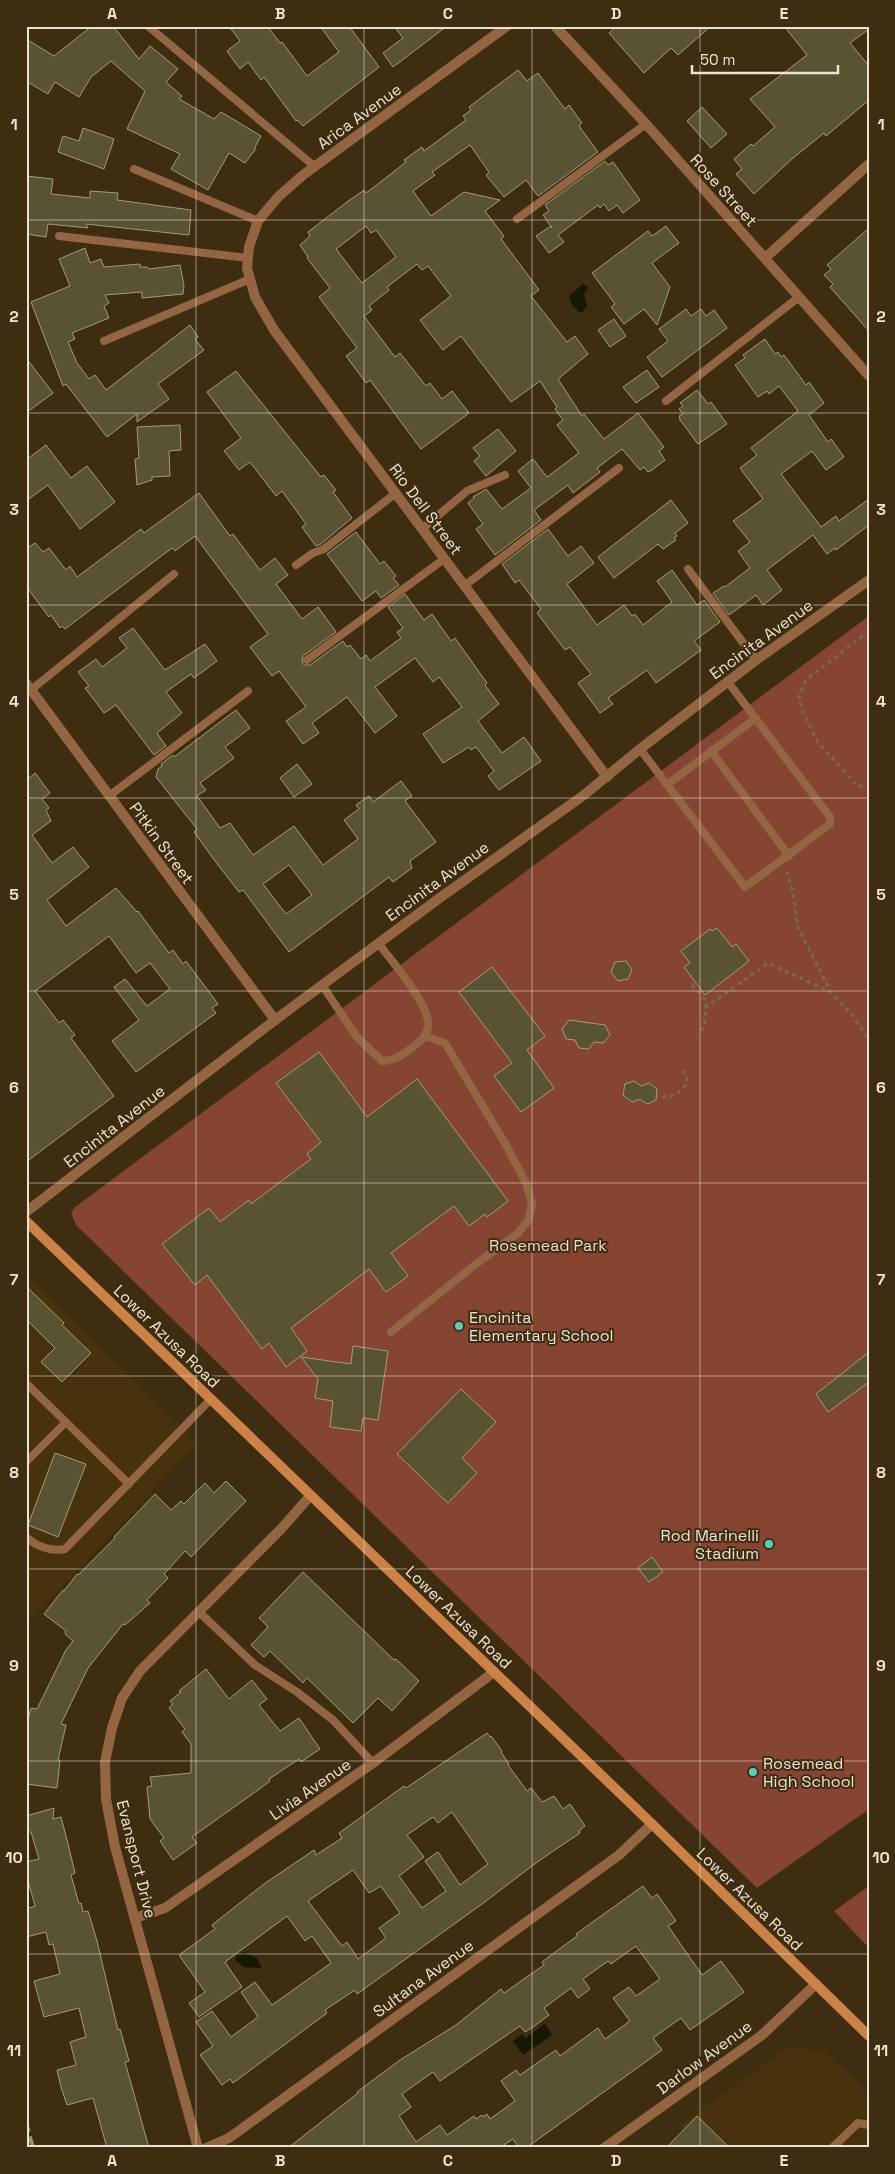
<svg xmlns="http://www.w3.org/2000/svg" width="895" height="2174" font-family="'Space Grotesk',sans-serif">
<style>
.built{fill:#48320d}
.green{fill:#864533}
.water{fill:#141900}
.building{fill:#5a5333;stroke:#a39c79;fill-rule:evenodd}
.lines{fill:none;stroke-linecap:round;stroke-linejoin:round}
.path{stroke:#77684f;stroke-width:3;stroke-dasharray:4 4;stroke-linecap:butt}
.service{stroke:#946542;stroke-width:8}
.minor{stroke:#946542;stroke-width:10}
.tertiary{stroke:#946542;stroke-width:10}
.secondary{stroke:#cc8147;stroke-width:10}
.rail{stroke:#9c8e78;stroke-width:4;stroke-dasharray:10 5;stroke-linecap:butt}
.grid{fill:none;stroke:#eee3d3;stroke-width:1;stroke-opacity:0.55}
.poi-dot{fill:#5dceb9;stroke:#3f2d11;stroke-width:2}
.labels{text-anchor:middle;stroke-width:4;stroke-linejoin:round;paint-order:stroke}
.street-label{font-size:16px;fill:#eee3d3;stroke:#3f2d11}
.park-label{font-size:16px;fill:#f1d8d1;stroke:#3f2d11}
.poi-label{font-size:16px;fill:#eee3d3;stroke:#3f2d11;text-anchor:start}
.neatline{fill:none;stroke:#eee3d3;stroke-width:2}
.grid-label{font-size:16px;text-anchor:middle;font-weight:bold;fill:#eee3d3}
</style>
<rect width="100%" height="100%" fill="#3f2d11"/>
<!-- built -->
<g class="built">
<polygon points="26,1273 197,1443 26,1625"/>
<polygon points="786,2048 825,2051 869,2093 869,2148 700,2148 678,2127"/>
</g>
<!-- green -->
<g class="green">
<polygon points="869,616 869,1809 757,1888 76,1225 71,1213 74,1208"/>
<polygon points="869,1886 869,1948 834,1911"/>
</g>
<!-- water -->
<g class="water">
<polygon points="583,284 588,287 584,295 587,306 583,312 579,312 572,305 569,296"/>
<polygon points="245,1952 257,1958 262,1968 244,1967 235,1960 237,1955"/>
<polygon points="545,2024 552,2035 523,2055 513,2041 523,2034 525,2038"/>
</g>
<!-- building -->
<g class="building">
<polygon points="92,26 113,26 139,59 150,46 178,69 166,82 182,96 179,99 214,119 221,112 261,136 255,147 255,150 245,163 229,153 208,190 171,169 180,154 127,129 145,91 111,61 91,77 79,97 55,82 48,94 26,81 26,39 54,56"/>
<polygon points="229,26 267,26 280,43 282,42 307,76 339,52 320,26 349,26 379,67 303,126 297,120 296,121 264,77 261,80 248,62 240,69 227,51 240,41"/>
<polygon points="394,26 447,26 393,67 383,53 403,38"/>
<polygon points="616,26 711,26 678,55 671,48 644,73 609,33"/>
<polygon points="784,26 869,26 869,29 850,43 869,66 869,100 826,136 824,133 793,158 754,194 736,174 742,169 734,159 751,144 753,146 775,127 750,99 807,55"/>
<path d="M518,70L527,81L538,73L565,109L569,105L582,123L579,126L598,152L538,196L526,180L504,197L486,175L489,172L470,145L432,172L435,175L413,191L431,216L464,192L500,200L485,211L504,236L501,239L539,290L531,296L567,342L575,336L588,354L558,379L582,416L584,414L604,439L638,413L664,447L659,451L665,460L652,470L648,472L644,467L640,470L622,449L597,468L600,472L573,493L568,485L534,510L541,520L495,555L476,529L483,524L468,503L474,498L473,497L486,489L502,509L531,488L518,471L533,459L547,477L579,453L557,425L563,420L555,409L557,407L540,381L511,402L461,336L443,350L420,320L451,296L428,266L422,270L417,264L387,287L389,290L369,306L372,310L364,316L395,357L400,353L426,386L430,383L442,399L452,391L469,413L421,449L370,380L366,383L346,356L357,348L319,297L330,288L307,258L308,257L300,245L310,236L308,232L347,202L364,190L366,193L378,184L406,162L404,160L422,147L424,151L466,120L463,116L471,110L469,107ZM366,226L371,233L376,230L396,257L362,283L336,249Z"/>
<polygon points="702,107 727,134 711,148 687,121"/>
<polygon points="83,128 114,139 104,169 58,152 63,136 79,141"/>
<polygon points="605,161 608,165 613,162 640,200 623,213 617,205 609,211 604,204 600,208 598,205 558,235 564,242 549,253 536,236 551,226 552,228 543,215 549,211 545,205"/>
<polygon points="26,176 53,179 51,194 90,198 90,191 118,193 117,200 191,210 189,235 86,224 88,228 48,224 46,237 26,234"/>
<polygon points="666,226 679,243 652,263 670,287 657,325 644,309 624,324 611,307 615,304 592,273 648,231 652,236"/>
<polygon points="869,228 869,331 830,287 833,284 824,275 831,269 827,265"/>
<polygon points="85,248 90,263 101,259 104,267 140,264 140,267 147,267 149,269 180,265 184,286 183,294 142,298 142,292 105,295 109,303 104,306 109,318 72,333 75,339 68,342 77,363 89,379 95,375 106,390 190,325 198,337 195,339 204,350 158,384 169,399 137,422 137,414 107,437 66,384 63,386 31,302 70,286 59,259"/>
<polygon points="686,309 691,316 701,309 706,316 714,310 727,328 662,377 647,357 668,341 659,329"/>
<polygon points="614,319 626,336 610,347 598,330"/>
<polygon points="765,339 775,354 778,352 781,357 784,355 806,385 809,382 824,403 809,415 828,442 831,439 844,457 826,470 812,451 781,474 821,527 836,516 839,521 869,499 869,525 836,550 835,548 827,554 813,535 767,570 782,590 763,605 756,595 729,615 713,593 724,586 725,587 750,568 738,551 750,542 733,521 763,499 740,468 757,455 751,448 798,411 779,386 769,394 767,391 758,397 735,365 745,358 743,355"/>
<polygon points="26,358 53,393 26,413"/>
<polygon points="647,370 659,387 636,403 623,387"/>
<polygon points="236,371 321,477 324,475 336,490 333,492 352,518 321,544 316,546 302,527 306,524 282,491 276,496 250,462 239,470 224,451 241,438 207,392"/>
<polygon points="697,390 708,404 711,402 727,424 698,444 680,420 679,416 683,414 679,409 683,406 680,403"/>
<polygon points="180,425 181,450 169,451 170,476 152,477 152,480 137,485 135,459 139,458 137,427"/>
<polygon points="498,429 516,451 486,476 474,461 480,456 473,448"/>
<polygon points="46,445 71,478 87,466 115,502 80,529 48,485 26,501 26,460"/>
<polygon points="199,493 230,536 233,534 260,570 275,558 288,575 276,584 302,619 318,607 336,632 303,656 302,661 304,665 310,665 343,641 347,647 350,645 361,659 366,655 370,661 401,638 397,632 403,628 388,607 405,594 424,620 432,614 451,641 455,638 487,683 485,685 499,704 478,721 502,753 524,737 541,761 499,790 488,776 494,771 476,747 471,750 469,747 443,763 423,734 462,707 439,677 433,682 415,658 375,687 397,716 375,733 347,697 312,723 319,733 303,744 286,721 306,707 279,671 272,676 250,647 268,634 195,536 175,551 172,548 65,629 62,626 60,628 51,615 49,617 26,586 26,549 35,543 43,552 49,548 66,570 70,566 77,577 141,529 144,533"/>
<polygon points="671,500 688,523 675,533 677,536 674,538 676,540 663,549 658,544 614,578 598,557"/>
<polygon points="548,529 568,556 581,546 594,563 567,584 597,625 624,605 632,616 635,614 643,625 672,602 657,581 672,570 697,605 704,600 720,622 694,641 701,650 656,683 647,670 608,698 613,704 600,713 578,683 591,674 570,647 565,650 537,613 541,609 519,580 515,583 502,564"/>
<polygon points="356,532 380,564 384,561 396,576 393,578 399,585 381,598 376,591 362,601 327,554"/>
<polygon points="133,628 165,670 205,644 217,661 194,678 191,674 166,692 182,713 157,733 166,746 154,755 116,705 104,713 85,688 89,686 78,672 96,659 102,667 127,648 119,638"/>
<path d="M236,710L250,728L225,747L234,758L200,783L206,790L197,796L220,828L230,823L253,855L294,826L323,865L358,839L344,820L359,809L356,805L369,796L373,802L401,781L412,796L405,801L436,842L410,861L412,868L393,882L389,877L289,952L243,890L239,892L215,861L194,832L197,829L156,777L158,769L162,766L161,764L173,755L174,757ZM289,865L312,895L286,914L263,884Z"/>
<polygon points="297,764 312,784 294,797 280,778"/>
<polygon points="35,773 50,793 42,799 49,808 46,810 51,821 32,835 52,863 73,847 89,867 47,900 66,926 116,888 137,912 138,911 169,953 173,950 183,964 186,961 218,1004 212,1008 216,1013 136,1072 112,1041 139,1020 114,987 125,979 147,1006 170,989 150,963 136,973 109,936 35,991 59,1023 63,1020 75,1035 71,1038 114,1096 26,1162 26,776 28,779"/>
<polygon points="717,928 732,947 736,944 749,961 705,995 684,967 690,963 681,951 710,929 712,931"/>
<polygon points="626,961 632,970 628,979 618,981 611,972 615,962"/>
<polygon points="492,967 545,1036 527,1050 554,1088 521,1112 494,1076 512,1063 459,992"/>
<polygon points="569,1020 605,1025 610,1035 603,1043 594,1042 589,1049 579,1048 575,1040 566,1039 562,1029"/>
<polygon points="319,1052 367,1117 417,1079 508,1201 487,1217 485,1214 469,1226 454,1206 391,1253 408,1276 386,1292 369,1269 291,1328 307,1351 286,1367 269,1343 262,1349 207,1275 195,1285 162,1244 209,1208 220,1222 249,1200 251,1204 311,1159 307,1154 321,1142 276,1083"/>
<polygon points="634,1081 641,1086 649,1083 657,1089 656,1100 647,1104 640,1099 632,1102 623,1095 625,1084"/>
<polygon points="26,1286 64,1323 62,1325 91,1353 62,1382 41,1362 55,1348 26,1319"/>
<polygon points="353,1346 388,1351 378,1420 363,1418 361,1431 330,1427 333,1401 315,1398 318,1379 301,1357 351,1364"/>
<polygon points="869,1352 869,1382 828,1412 816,1394"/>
<polygon points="461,1389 496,1422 462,1458 477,1473 448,1503 397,1454"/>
<polygon points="55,1453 86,1464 58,1537 28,1525"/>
<polygon points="226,1481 246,1501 191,1557 185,1551 164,1574 168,1578 147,1600 150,1603 125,1625 123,1624 88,1668 61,1724 66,1725 58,1760 60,1760 57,1788 26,1784 26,1728 31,1708 37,1709 66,1650 73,1641 65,1634 66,1631 44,1614 63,1590 64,1591 77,1574 78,1575 115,1538 114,1537 155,1494 171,1510 181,1501 184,1504 205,1483 214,1493"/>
<polygon points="652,1557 663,1572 649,1582 638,1568"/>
<polygon points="303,1572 394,1660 396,1659 419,1681 392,1711 378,1698 353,1723 307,1678 303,1683 270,1651 264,1657 251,1645 268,1627 259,1618"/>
<polygon points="206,1669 229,1699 252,1680 267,1699 259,1705 280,1731 299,1718 320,1749 301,1762 299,1759 269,1779 270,1781 258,1790 192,1837 197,1843 173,1860 160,1841 164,1838 150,1819 147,1787 152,1786 150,1777 191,1773 191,1744 182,1732 185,1729 169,1708 173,1704 170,1701 181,1692 179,1691"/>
<path d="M487,1733L490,1737L491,1736L502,1751L501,1752L509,1764L508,1765L527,1791L531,1788L542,1802L554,1796L563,1809L570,1804L585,1826L579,1831L580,1833L540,1860L482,1904L357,1994L355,1990L325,2010L327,2013L233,2083L230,2079L222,2085L200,2055L213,2046L196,2022L212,2011L231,2037L258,2017L241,1992L255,1982L272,2005L331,1963L312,1936L305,1941L287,1916L225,1962L242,1987L199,2017L189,2003L205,1992L179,1955L215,1929L212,1925L264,1884L314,1850L316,1855L342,1838L339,1833L404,1786L406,1788ZM452,1812L488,1864L460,1885L438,1852L425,1861L446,1891L422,1908L399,1876L424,1857L407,1835L433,1817L438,1823ZM353,1870L369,1893L381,1886L400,1913L379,1928L386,1938L358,1959L347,1942L342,1946L308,1901Z"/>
<polygon points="54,1808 53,1819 61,1817 67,1840 75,1873 71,1875 79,1904 81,1903 83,1912 88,1911 97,1941 118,2030 120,2029 129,2061 125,2062 149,2148 107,2148 93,2098 67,2105 61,2087 57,2070 76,2065 70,2042 86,2037 79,2008 44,2017 34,1981 60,1974 53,1944 49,1945 46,1932 26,1937 26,1909 35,1906 26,1873 26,1862 39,1859 31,1832 26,1832 26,1816"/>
<path d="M643,1886L652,1898L657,1894L676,1921L668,1926L702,1975L721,1961L744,1992L690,2030L681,2018L653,2038L662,2050L526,2148H519L513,2139L499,2148H288L358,2093L357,2092L400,2060L456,2025L501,1989L504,1993L544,1965L542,1962L577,1936L576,1934ZM636,1946L660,1979L636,1996L629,1987L613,1998L630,2021L605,2039L598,2028L560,2056L556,2050L520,2075L516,2070L501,2081L515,2101L490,2119L487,2114L483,2117L482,2115L476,2119L474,2116L447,2135L440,2125L416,2142L399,2116L411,2107L402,2094L433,2072L440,2081L520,2026L525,2032L533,2027L549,2015L544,2008L571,1988L578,1998L590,1989L583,1979L608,1961L611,1964Z"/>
<polygon points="697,2116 730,2148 666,2148"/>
</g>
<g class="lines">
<!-- path -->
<g class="path">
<polyline points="869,631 806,680 799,696 802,710 817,741 857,786 869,786"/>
<polyline points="787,871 793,893 798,928 831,992 853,1016 869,1040"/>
<path d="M692,985L706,1001C705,1012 707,1028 697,1035"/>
<polyline points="705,1008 768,963 831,992"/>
<path d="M662,1097C675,1096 679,1094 687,1083L686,1074L679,1068"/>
</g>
<!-- service -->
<g class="service">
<polyline points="148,26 314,166"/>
<polyline points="134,169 258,221"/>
<polyline points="517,219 646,124"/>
<polyline points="59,236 248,258"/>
<polyline points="104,341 250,279"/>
<polyline points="666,401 799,297"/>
<polyline points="422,529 467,491 505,475"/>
<polyline points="296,565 313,553 324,549 396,493"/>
<polyline points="688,569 756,660"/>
<polyline points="464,586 619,468"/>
<polyline points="307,660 444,559"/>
<polyline points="31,690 174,574"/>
<polyline points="640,749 745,887 830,824 830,817 728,682"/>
<polyline points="711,751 789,856"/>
<polyline points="668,784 756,718"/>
<polyline points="109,796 248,691"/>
<path d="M322,985L357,1037L382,1061C394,1061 404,1054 413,1047C420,1041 428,1036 428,1025C430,1005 391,960 378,943"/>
<polyline points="391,1332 476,1264 518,1233 528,1221 532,1204 526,1183 506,1145 445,1043 425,1036"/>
<polyline points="26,1383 129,1484"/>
<polyline points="26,1462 66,1422"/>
<path d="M26,1537C36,1546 51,1552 65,1549L211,1399"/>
<polyline points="199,1612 255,1665 297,1692 333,1720 373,1763"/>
<polyline points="832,2148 858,2123 869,2125"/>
</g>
<!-- minor -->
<g class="minor">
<polyline points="507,26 303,175 278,197 258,221 249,247 247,268 255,297 274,330 607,777"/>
<polyline points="555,26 646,124 869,376"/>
<polyline points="765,258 869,164"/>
<polyline points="26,683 275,1020"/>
<polyline points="135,1918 165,1908 373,1763 494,1672"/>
<polyline points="198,2148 115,1847 106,1799 105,1762 112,1728 122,1698 140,1671 282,1528 310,1496"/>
<polyline points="206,2148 229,2138 619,1855 652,1824"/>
<polyline points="604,2148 762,2035 816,1984"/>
</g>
<!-- tertiary -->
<polyline class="tertiary" points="26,1212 275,1020 441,897 584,795 640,749 756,660 869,580"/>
<!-- secondary -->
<polyline class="secondary" points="26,1221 652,1824 869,2036"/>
<!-- rail -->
<polyline class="rail" points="26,2122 33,2148"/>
</g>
<!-- grid -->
<path class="grid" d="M196,26V2148M364,26V2148M532,26V2148M700,26V2148M26,220H869M26,413H869M26,605H869M26,798H869M26,991H869M26,1183H869M26,1376H869M26,1569H869M26,1761H869M26,1954H869"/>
<!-- markers -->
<g class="poi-dot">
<circle cx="459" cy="1326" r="5"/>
<circle cx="769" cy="1544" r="5"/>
<circle cx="753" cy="1772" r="5"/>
</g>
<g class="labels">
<!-- street labels -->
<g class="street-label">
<text transform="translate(359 116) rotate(-36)" y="6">Arica Avenue</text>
<text transform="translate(724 190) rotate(48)" y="6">Rose Street</text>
<text transform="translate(426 509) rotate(53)" y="6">Rio Dell Street</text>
<text transform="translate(761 639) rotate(-36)" y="6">Encinita Avenue</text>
<text transform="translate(162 843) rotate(54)" y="6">Pitkin Street</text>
<text transform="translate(437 881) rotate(-36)" y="6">Encinita Avenue</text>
<text transform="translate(114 1126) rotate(-38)" y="6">Encinita Avenue</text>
<text transform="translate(167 1336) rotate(44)" y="6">Lower Azusa Road</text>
<text transform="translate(459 1617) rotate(44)" y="6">Lower Azusa Road</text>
<text transform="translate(310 1789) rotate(-35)" y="6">Livia Avenue</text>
<text transform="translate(137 1859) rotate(76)" y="6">Evansport Drive</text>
<text transform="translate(750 1899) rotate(44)" y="6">Lower Azusa Road</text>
<text transform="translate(423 1978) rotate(-36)" y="6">Sultana Avenue</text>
<text transform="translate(704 2057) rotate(-36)" y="6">Darlow Avenue</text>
</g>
<!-- park labels -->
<g class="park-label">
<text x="548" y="1251">Rosemead Park</text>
</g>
<!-- poi labels -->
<g class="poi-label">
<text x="469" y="1323">Encinita<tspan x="469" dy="18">Elementary School</tspan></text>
<text x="759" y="1541" text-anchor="end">Rod Marinelli<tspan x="759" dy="18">Stadium</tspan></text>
<text x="763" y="1769">Rosemead<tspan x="763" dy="18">High School</tspan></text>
</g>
</g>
<!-- border -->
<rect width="895" height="2174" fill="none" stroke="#3f2d11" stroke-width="55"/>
<!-- scale -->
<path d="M692 65v8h146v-8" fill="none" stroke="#eee3d3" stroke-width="2.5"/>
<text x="700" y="65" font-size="15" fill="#eee3d3" stroke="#3f2d11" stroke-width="4" paint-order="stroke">50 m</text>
<rect x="28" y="28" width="840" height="2118" class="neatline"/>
<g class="grid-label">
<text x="112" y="19">A</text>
<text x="280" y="19">B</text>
<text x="448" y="19">C</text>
<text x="616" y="19">D</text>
<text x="784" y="19">E</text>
<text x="14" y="130">1</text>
<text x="881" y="130">1</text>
<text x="14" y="322">2</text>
<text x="881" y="322">2</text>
<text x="14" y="515">3</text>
<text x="881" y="515">3</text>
<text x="14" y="707">4</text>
<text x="881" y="707">4</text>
<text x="14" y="900">5</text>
<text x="881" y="900">5</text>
<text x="14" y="1093">6</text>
<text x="881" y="1093">6</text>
<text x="14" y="1285">7</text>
<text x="881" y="1285">7</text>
<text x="14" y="1478">8</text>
<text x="881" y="1478">8</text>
<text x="14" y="1671">9</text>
<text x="881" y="1671">9</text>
<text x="14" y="1863">10</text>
<text x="881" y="1863">10</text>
<text x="14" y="2056">11</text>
<text x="881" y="2056">11</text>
<text x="112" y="2166">A</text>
<text x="280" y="2166">B</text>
<text x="448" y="2166">C</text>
<text x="616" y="2166">D</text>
<text x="784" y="2166">E</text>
</g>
</svg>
